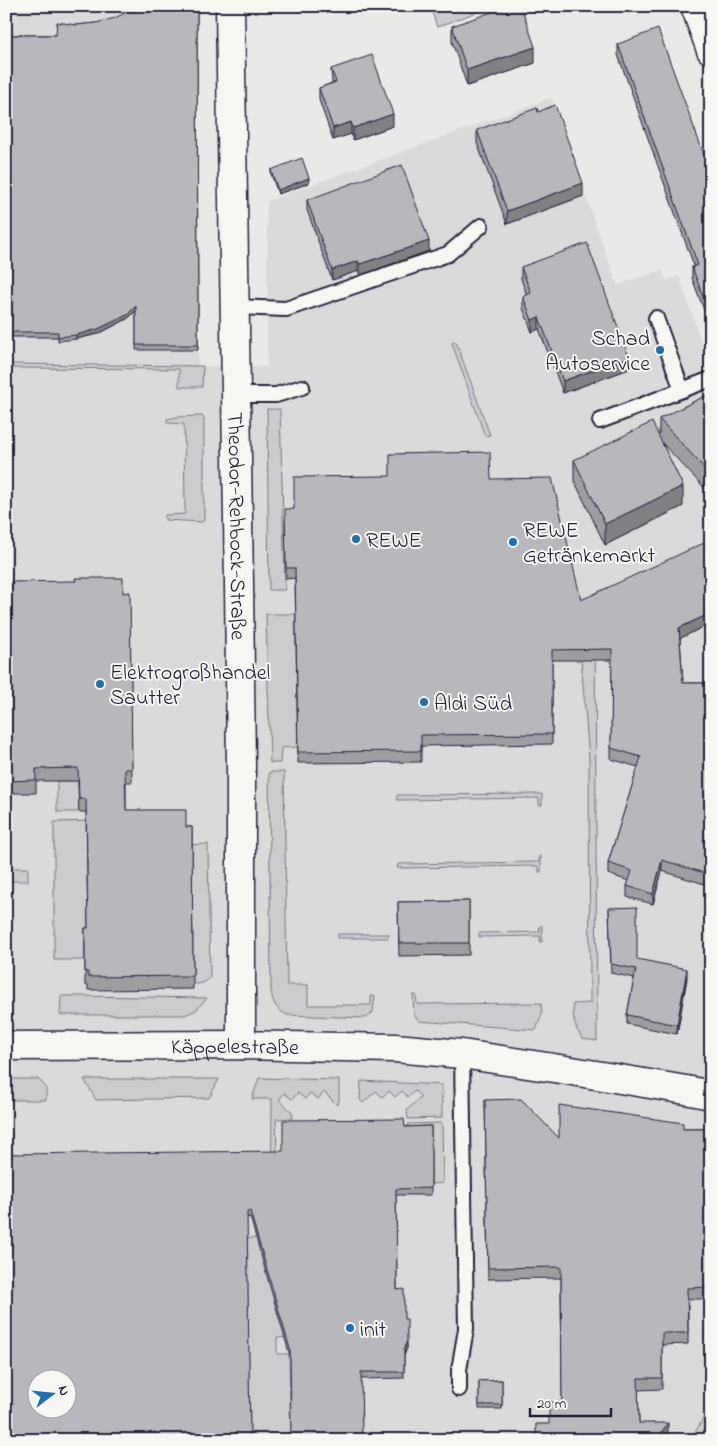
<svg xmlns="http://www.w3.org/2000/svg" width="717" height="1446" font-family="'Indie Flower',sans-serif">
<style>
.built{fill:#dadada;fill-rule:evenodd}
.green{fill:#ccccce;stroke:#777784}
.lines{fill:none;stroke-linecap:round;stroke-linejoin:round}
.lane-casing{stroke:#22223b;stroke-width:18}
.street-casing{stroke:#22223b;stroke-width:31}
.secondary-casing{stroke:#22223b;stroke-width:31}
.lane{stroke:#f6f6f2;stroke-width:14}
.street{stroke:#f6f6f2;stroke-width:28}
.secondary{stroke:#f6f6f2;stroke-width:28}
.wall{fill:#9e9ea2;stroke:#22223b}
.shaded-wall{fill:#818184;stroke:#22223b}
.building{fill:#b8b8bc;stroke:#22223b;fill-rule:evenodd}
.poi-dot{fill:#1f6fb2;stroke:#f6f6f2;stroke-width:2}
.labels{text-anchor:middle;stroke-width:4;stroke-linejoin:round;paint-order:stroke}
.poi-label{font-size:22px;fill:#22223b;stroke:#f6f6f2;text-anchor:start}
.street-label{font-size:22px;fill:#22223b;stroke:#f6f6f2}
</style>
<rect width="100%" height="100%" fill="#e9e9e7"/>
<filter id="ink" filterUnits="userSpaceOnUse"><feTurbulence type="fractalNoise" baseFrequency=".02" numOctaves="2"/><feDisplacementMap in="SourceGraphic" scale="10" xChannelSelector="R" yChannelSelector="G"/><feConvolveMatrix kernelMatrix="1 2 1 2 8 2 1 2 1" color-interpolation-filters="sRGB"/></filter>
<g filter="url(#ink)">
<!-- built -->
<path class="built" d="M6,6H197L198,366L267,367V201L551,98L617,285L662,270L666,281L679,276L711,370V1406L690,1440H6ZM38,1378H68V1408H38Z"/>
<!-- green -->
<g class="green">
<polygon points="430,6 493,6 437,27"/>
<polygon points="456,342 490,435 485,436 452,343"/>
<polygon points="6,364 203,366 202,387 179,387 179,369 6,368"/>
<polygon points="267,409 280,409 285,590 269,590"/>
<polygon points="202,416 204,418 204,520 202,522 165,520 165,515 185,514 184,424 167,423 167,419 177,417"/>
<path d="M595,611L597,1041L583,1039C574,1028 573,1018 573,1004L590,1003L589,758L581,660L580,624L297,747L281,748L280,763H270L266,614H439Z"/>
<path d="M269,772H284L287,985H308V1005H371V996H375L373,1012L367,1018L287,1015C276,1009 273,1004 271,991Z"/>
<polygon points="57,781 78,781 79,812 57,812"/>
<polygon points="542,794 542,805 539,805 539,798 397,800 397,795"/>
<polygon points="131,820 93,941 85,941 85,960 54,960 54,822"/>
<path d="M208,844L210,978C203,985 196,984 188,984L186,845Z"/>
<polygon points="539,856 541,856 541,872 539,872 538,866 397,868 398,864 539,862"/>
<rect x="6" y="868" width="22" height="13"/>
<polygon points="540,926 542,926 542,942 540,942 540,936 479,937 479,933 539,932"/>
<polygon points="338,934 389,934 388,938 338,938"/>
<polygon points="413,995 416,995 417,1004 541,1003 542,1014 536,1030 419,1021 414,1015"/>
<polygon points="61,996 81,996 207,998 196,1010 185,1015 60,1015"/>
<polygon points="259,1078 339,1080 339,1101 337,1105 324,1092 318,1099 310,1093 305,1099 298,1093 292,1099 284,1093 279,1100 292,1112 293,1118 276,1119 277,1159 289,1337 277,1338 277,1354 289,1354 291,1440 250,1440 247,1238 271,1238 272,1099 252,1099"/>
<polygon points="6,1079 38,1079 46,1087 46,1100 6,1100"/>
<polygon points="84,1079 219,1079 209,1098 96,1100"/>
<polygon points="361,1081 442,1085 442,1118 408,1119 407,1110 421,1097 415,1091 408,1097 402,1091 395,1097 389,1091 382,1097 376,1091 363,1103 360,1100"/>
<polygon points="442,1123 443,1183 431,1184 430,1133 408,1133 408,1124"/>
<polygon points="711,1406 711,1436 708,1440 690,1440"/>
</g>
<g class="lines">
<!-- lane casing -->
<g class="lane-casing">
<g id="lane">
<polyline points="234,307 286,309 448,254 481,226"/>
<polyline points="656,318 682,390"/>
<polyline points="236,395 276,395 302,387"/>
<polyline points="600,421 711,379"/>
<polyline points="459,1389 459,1370 466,1329 462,1054"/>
</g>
</g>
<!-- street casing -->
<g class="street-casing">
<g id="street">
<path id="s1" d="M230,6L239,585L241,768V1045"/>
<polyline points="695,6 711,50"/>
</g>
</g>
<!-- secondary casing -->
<g class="secondary-casing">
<g id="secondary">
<path id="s2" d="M6,1046L241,1045L395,1048L462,1054L560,1069L686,1090L711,1095"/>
</g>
</g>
<!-- lane -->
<use href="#lane" class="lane"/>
<!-- street -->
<use href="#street" class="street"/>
<!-- secondary -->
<use href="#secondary" class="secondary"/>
</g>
<!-- wall -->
<g class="wall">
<polygon points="197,6 198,350 136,350 136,311 127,319 98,334 76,339 58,341 58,337 6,337 6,35 56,35 76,25 96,23"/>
<polygon points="452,26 535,63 467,86 452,42"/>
<polygon points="618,44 711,174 711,329 692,278 692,267 694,266 618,55"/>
<polygon points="331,69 393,126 353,140 351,134 333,140 319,100 319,88 332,83"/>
<polygon points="477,130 583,196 507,224 477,143"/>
<polygon points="271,170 309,183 278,194 271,174"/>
<polygon points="307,200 429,251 360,275 358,271 332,280 307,210"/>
<polygon points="521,267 629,369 563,393 539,329 532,332 523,308 523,296 527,295 521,279"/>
<polygon points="711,393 711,495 663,444 683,506 605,545 574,480 574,460 659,435 659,419"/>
<polygon points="491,479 581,600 711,552 711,623 680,638 683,683 711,683 711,886 662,871 653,904 627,897 627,886 629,881 608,874 608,863 638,767 611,759 612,660 552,660 552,744 421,746 421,762 298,763 295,578 286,579 285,520 294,509"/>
<polygon points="123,593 130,627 132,782 126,782 126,810 186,827 192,827 193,989 88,990 88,985 85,985 85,928 88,928 86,812 79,812 78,781 36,781 36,793 6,793 6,594"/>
<polygon points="469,901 469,955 399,956 398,902"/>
<polygon points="609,908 637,959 687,978 677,1034 627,1024 627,1015 634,978 611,973"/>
<polygon points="485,1100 559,1138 683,1129 711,1129 711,1299 688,1299 688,1344 662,1345 662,1389 638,1390 639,1423 668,1434 664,1440 536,1440 549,1424 562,1402 561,1278 488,1279"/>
<polygon points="431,1126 431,1195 396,1195 397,1290 404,1319 407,1348 404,1355 404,1378 361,1379 290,1356 250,1217 247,1218 6,1440 283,1151 405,1127"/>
<polygon points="502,1380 502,1409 479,1409 479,1381"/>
</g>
<!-- shaded-wall -->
<g class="shaded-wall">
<polygon points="290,6 297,6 290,9"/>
<polygon points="535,47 535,63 467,86 467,70"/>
<polygon points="393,114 393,126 353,140 353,128"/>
<polygon points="351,122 351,134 333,140 333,128"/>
<polygon points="309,178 309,183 278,194 278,190"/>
<polygon points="583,183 583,196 507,224 507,211"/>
<polygon points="429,241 429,251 360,275 360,264"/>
<polygon points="358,261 358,271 332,280 332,270"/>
<polygon points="136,306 136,311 127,319 98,334 76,339 76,335"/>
<polygon points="539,317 539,329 532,332 532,320"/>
<polygon points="629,357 629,369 563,393 563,381"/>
<polygon points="683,486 683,506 605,545 605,524"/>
<polygon points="711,613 711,623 679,639 679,628"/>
<polygon points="662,860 662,871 653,904 653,894"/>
<polygon points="687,969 687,978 677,1034 677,1025"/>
<polygon points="407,1341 407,1348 404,1356 404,1349"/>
<polygon points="668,1423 668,1434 664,1440 656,1440"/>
</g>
<!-- building -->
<g class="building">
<polygon points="135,6 197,6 198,345 136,345 136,306 127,315 98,329 76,335 58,337 58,332 6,332 6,35 56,35 57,22 76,25 96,23 115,18 127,12"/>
<polygon points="509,6 521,6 535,47 467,70 452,26"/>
<polygon points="658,29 711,174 711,318 692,267 698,265 618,44"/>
<polygon points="372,55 393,114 353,128 351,122 333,128 319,88 336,82 331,69"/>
<polygon points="555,105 583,183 507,211 477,130 537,108 538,112"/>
<polygon points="302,158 309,178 278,190 271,170"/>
<polygon points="402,165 429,241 360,264 358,261 332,270 307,200"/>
<polygon points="587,243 629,357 563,381 539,317 532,320 523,296 531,293 521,267"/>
<polygon points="711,393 711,475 659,419"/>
<polygon points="652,422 683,486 605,524 574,460"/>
<polygon points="490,452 491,479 552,478 581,600 706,542 711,552 711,613 679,628 683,683 711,683 711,875 662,860 653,894 627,886 632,871 608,863 641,757 611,748 612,649 552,650 552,734 421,735 421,751 298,752 295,568 286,568 285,509 294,509 294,477 390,476 390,454"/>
<polygon points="75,578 123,578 123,593 130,592 132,769 125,769 126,810 186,810 186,827 192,827 193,976 88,977 88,972 85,972 85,928 88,928 86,799 79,799 78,768 36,769 36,780 6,781 6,594 7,594 7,582 76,581"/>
<polygon points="469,901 469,943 399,943 398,902"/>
<polygon points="637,907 637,959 687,969 677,1025 627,1015 636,969 611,964 609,908"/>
<polygon points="521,1099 559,1138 559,1105 683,1123 683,1129 711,1129 711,1287 687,1288 688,1333 662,1333 662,1378 638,1378 639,1423 668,1423 656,1440 536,1440 536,1424 549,1424 549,1402 562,1402 561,1267 488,1268 485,1100"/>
<path d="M404,1119L405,1127L431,1126V1188L396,1189L397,1290L404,1289V1319H407V1341L404,1349V1372H361L362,1440H291L290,1349L250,1211H247L250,1440H6V1154L283,1151V1120ZM38,1378H68V1408H38Z"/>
<polygon points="502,1380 502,1405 479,1405 479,1381"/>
</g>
</g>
<!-- markers -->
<g class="poi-dot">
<circle cx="660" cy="350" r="5"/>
<circle cx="356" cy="539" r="5"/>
<circle cx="513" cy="542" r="5"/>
<circle cx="100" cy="684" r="5"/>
<circle cx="424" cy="702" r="5"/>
<circle cx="350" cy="1328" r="5"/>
</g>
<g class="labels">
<!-- poi labels -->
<g class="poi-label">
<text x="650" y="345" text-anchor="end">Schad<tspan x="650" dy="25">Autoservice</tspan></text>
<text x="523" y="537">REWE<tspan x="523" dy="25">Getränkemarkt</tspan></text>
<text x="366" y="547">REWE</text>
<text x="110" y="679">Elektrogroßhandel<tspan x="110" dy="25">Sautter</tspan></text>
<text x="434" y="710">Aldi Süd</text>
<text x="360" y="1336">init</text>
</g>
<!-- street labels -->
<g class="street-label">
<text dy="8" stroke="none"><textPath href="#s1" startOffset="520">Theodor-Rehbock-Straße</textPath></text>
<text dy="8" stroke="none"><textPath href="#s2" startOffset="229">Käppelestraße</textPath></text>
</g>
</g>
<!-- margin -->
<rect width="717" height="1446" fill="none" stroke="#f6f6f2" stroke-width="25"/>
<rect x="12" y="12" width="692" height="1421" fill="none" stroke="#22223b" stroke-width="2" filter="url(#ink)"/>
<!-- north arrow -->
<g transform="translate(52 1394) rotate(74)"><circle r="24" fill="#f6f6f2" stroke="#a1a1a9"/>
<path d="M0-4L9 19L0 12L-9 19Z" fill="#1f6fb2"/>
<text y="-8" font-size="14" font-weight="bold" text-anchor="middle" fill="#22223b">N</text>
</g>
<!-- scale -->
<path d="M530 1408v8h81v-8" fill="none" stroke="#22223b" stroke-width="2.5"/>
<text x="537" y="1408" font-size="15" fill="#22223b" stroke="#f6f6f2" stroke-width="4" paint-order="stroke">20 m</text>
</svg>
